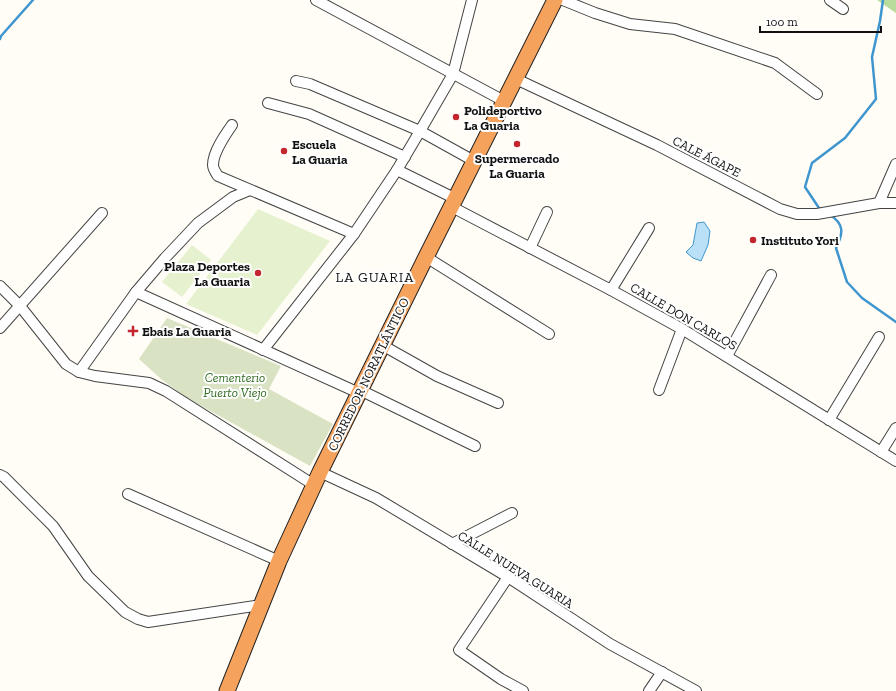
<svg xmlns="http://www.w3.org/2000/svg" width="896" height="691" font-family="'Zilla Slab',serif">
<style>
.forest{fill:#b9dc9c}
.cemetery{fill:#d9e3c4}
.pitch{fill:#e6f2cf}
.water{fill:#b9e0f7;stroke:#3f96cf}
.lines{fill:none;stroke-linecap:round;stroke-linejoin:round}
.stream{stroke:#3f96cf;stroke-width:2.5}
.minor-casing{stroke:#444;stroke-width:12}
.highway-casing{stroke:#222;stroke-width:17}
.minor{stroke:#fff;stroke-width:10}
.highway{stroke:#f5a25d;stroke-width:15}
.poi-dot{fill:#c4262e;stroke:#fff;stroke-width:1.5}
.labels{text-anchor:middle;stroke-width:4;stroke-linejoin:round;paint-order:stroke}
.poi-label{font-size:13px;font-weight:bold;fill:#111;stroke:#fff;text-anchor:start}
.street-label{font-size:13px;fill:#111;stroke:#fff}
.park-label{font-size:13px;font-style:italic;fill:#2f6b1f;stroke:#fff}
.neighbourhood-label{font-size:14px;letter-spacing:1px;fill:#111;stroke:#fff}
</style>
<rect width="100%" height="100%" fill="#fffdf5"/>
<!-- forest -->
<polygon class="forest" points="877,0 896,0 896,13"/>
<!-- cemetery -->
<polygon class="cemetery" points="167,318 281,366 269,389 333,424 310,466 187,398 161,379 139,359"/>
<!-- pitch -->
<g class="pitch">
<polygon points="258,209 330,241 257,335 186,304"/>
<polygon points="192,245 211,260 182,297 162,282"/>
</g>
<!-- water -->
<polygon class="water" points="704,222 710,231 708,245 701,261 693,258 686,252 693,245 697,223"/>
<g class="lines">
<!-- stream -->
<g class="stream">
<polyline points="0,39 1,36 33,0"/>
<polyline points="822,210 819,208 805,187 812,163 845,138 876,99 872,57 880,21 883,0"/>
<path d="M830,215C845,224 843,234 836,248L847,282L862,298L896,322"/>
</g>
<!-- minor casing -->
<g class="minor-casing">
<g id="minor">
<polyline points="316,0 504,101"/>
<polyline points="563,0 595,13 630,24 675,29 775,63 817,94"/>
<polyline points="830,0 843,9"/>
<polyline points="516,79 657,145 780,209 797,214 817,214 879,203 896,203"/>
<polyline points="296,81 310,84 420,131 474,161"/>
<polyline points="268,103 309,114 405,157"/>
<path d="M232,125C225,135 213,152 213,165C213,169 216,173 218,176L354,234"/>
<polyline points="397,170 456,199"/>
<polyline points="879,203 896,164"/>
<polyline points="452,207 611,290 682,329 896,461"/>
<polyline points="530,248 547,212"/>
<polyline points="426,257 549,334"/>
<polyline points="0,286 20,306 66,364 79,372 95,376 149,383 166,391 314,485"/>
<polyline points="611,290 649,228"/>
<polyline points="136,292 359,393"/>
<polyline points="0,328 102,213"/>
<polyline points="382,345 437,376 498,403"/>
<polyline points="263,350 354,234 397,170 420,131 453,74 472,0"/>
<polyline points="727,356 771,275"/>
<polyline points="79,372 136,292 165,258 198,223 233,197 250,190"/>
<polyline points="360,390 475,446"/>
<polyline points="659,390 682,329"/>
<polyline points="829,420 879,337"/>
<polyline points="881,452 896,428"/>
<polyline points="320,472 376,498 508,577 610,644 696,691"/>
<polyline points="0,475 4,477 53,526 88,576 125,612 138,619 148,622 261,605"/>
<polyline points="128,494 279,561"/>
<polyline points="452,544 512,513"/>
<polyline points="508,577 459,650 501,679 523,691"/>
<polyline points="649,691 662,672"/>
</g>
</g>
<!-- highway casing -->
<g class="highway-casing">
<polyline id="highway" points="227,691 279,561 320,472 426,257 555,0"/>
</g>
<!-- minor -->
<use href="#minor" class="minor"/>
<!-- highway -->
<use href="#highway" class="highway"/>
</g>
<!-- markers -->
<g class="poi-dot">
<circle cx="456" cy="117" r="4"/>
<circle cx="517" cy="144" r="4"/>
<circle cx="284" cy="151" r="4"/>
<circle cx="753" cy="240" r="4"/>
<circle cx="258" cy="273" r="4"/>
<path d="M131 325h4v4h4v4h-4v4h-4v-4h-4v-4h4z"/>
</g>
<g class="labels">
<!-- poi labels -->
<g class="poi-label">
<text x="464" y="115">Polideportivo<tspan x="464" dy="15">La Guaria</tspan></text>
<text x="292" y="149">Escuela<tspan x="292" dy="15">La Guaria</tspan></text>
<text x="517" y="163" text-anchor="middle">Supermercado<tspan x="517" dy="15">La Guaria</tspan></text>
<text x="761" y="245">Instituto Yori</text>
<text x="250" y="271" text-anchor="end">Plaza Deportes<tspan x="250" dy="15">La Guaria</tspan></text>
<text x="142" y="336">Ebais La Guaria</text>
</g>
<!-- street labels -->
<g class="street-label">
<text transform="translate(707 156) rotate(27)" y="5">CALE ÁGAPE</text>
<text transform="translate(684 316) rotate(30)" y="5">CALLE DON CARLOS</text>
<text transform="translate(368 374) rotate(-64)" y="5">CORREDOR NORATLÁNTICO</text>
<text transform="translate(516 569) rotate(32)" y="5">CALLE NUEVA GUARIA</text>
</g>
<!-- park labels -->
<g class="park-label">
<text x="235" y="382">Cementerio<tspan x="235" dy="15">Puerto Viejo</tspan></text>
</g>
<!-- neighbourhood labels -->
<g class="neighbourhood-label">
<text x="375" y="282">LA GUARIA</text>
</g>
</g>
<!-- scale -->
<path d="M760 26v6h121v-6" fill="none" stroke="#111111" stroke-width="2"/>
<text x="766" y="26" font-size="12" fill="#111111" stroke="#ffffff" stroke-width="3" paint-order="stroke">100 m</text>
</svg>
